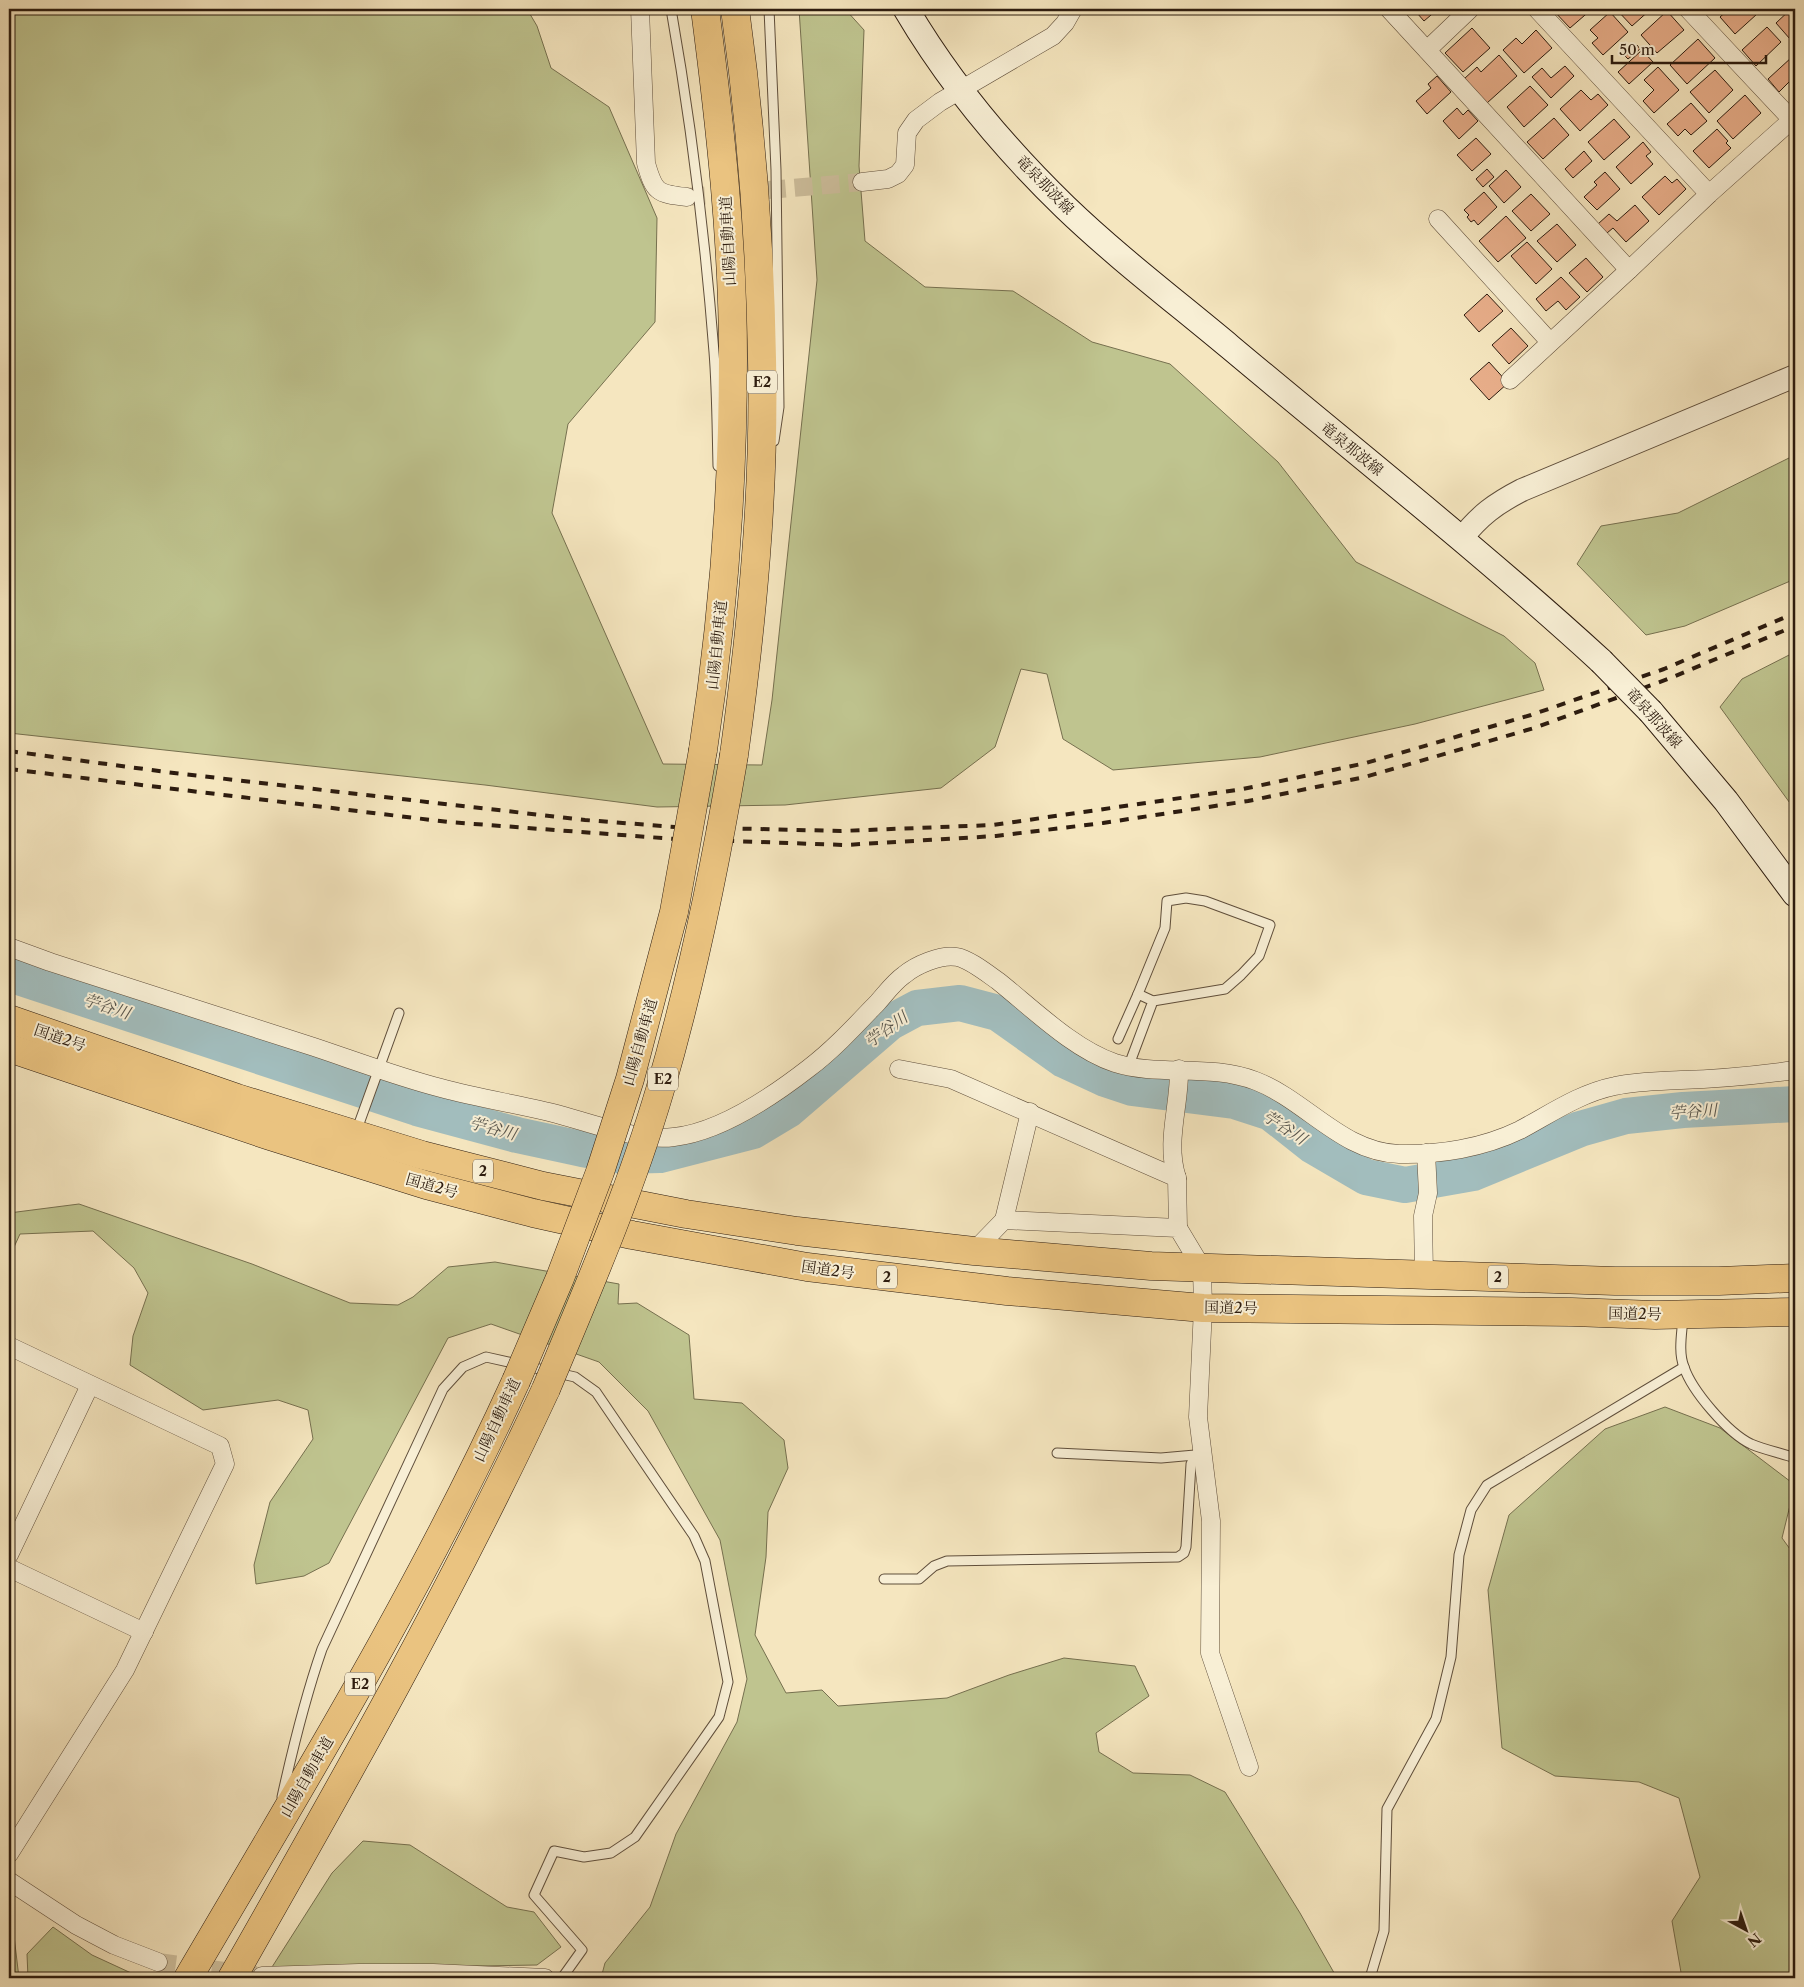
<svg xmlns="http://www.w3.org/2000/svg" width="1804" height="1987" font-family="'Libre Caslon Text','Noto Serif JP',serif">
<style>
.green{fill:#bfc48f;stroke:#76704f}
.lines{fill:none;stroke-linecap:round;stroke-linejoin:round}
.river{stroke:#a2bdbd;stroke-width:36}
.building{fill:#e8ae8a;stroke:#2d1c0f}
.minor-tunnel{stroke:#cdbe9c;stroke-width:18;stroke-dasharray:18 9;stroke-linecap:butt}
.service-casing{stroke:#5f4e3b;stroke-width:11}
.minor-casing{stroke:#5f4e3b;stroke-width:19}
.tertiary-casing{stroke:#5f4e3b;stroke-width:24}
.secondary-casing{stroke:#2d1c0f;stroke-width:27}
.trunk-casing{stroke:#2d1c0f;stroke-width:29}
.motorway-casing{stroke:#2d1c0f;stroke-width:29}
.service{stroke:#f8efd5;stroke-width:9}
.minor{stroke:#f8efd5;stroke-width:18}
.tertiary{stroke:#f8efd5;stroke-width:22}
.secondary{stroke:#f8efd5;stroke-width:25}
.trunk{stroke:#eac380;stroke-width:28}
.motorway{stroke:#eac380;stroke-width:28}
.rail{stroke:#2d1c0f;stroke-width:4;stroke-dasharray:9 9;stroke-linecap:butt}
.secondary-bridge-casing{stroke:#2d1c0f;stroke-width:27;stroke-linecap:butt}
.motorway-bridge-casing{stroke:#2d1c0f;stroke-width:29;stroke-linecap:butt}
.secondary-bridge{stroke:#f8efd5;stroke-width:25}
.motorway-bridge{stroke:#eac380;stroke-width:28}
.labels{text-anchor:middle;stroke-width:4;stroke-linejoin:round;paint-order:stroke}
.shield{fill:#f8efd5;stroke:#6a5b4a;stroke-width:1}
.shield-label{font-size:14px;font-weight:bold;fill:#2d1c0f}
.street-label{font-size:15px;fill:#2d1c0f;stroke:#f8efd5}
.water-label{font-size:16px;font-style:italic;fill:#56544c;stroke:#f8efd5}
</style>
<rect width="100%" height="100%" fill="#f5e6bf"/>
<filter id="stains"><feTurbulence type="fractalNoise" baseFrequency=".004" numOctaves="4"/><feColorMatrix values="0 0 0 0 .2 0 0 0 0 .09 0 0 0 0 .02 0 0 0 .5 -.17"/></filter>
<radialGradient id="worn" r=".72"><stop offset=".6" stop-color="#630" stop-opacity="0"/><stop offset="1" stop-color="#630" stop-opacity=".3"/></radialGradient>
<!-- green -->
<g class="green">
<polygon points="9,9 527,9 537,26 551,68 609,107 657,218 655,322 568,424 552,513 663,764 762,765 772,700 817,280 799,9 845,9 864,30 859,166 865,241 925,287 1013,291 1092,342 1170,364 1278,462 1356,562 1504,636 1535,663 1544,690 1415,724 1260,757 1113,770 1063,739 1047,674 1021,669 995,747 941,788 785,805 657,807 485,785 9,733"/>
<polygon points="1795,455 1795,579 1685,626 1646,635 1577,564 1601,526 1678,513"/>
<polygon points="1795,652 1795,810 1720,707 1742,679"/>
<polygon points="79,1204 252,1264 350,1303 398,1305 413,1297 448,1267 495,1262 619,1284 618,1304 637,1303 689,1335 694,1399 742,1403 784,1440 788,1468 768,1512 766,1557 755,1635 786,1693 822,1690 838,1706 947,1698 1009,1675 1064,1658 1135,1666 1149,1696 1096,1733 1099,1752 1133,1773 1190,1775 1225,1792 1300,1913 1337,1978 601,1978 605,1963 650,1907 676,1834 737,1722 747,1679 720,1540 648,1411 599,1362 491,1324 448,1338 329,1563 304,1576 256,1584 254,1565 270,1502 313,1439 308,1410 278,1400 203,1410 130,1365 133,1336 148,1293 134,1268 93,1231 20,1234 9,1258 9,1213"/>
<polygon points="1665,1407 1720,1428 1795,1485 1782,1538 1795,1556 1795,1978 1682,1978 1672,1921 1700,1877 1679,1798 1639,1782 1555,1776 1502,1748 1488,1590 1509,1515 1605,1429"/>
<polygon points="363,1841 410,1845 507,1907 534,1912 561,1947 537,1965 422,1967 265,1978 332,1873"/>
<polygon points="9,1902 10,1902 19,1978 9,1978"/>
<polygon points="53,1927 92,1955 142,1978 28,1978 27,1954"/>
</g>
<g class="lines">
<!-- river -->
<polyline class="river" points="9,974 417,1108 517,1135 582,1149 622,1156 660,1155 753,1131 788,1110 889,1023 917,1008 960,1003 998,1013 1064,1060 1105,1079 1132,1088 1234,1101 1271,1113 1313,1146 1366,1177 1405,1185 1473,1173 1580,1129 1626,1116 1683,1110 1795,1104"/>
</g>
<!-- building -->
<g class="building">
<polygon points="1419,9 1438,9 1424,21 1417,13 1420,10"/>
<polygon points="1552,9 1592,9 1570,28"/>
<polygon points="1616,9 1651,9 1632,26"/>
<polygon points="1729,9 1752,9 1757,14 1735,34 1720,17"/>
<polygon points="1791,9 1795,9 1795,35 1790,39 1776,23"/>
<polygon points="1667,11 1684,30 1657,53 1641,35"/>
<polygon points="1610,12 1628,32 1603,55 1592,43 1598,38 1590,30"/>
<polygon points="1767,27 1781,42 1756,66 1742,50"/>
<polygon points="1472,28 1490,48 1463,72 1445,53"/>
<polygon points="1536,30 1552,48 1524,73 1503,50 1516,38 1522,44"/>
<polygon points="1698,39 1715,58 1687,84 1670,65"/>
<polygon points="1637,45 1640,49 1628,59 1625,56"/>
<polygon points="1642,50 1653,62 1629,84 1618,72"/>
<polygon points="1499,55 1517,76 1487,103 1464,79 1477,67 1481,72"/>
<polygon points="1792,57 1795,61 1795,76 1779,92 1768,79"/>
<polygon points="1565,66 1574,76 1551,98 1532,77 1542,68 1551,78"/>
<polygon points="1658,67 1679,90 1654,113 1643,101 1654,90 1644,80"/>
<polygon points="1715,70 1733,90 1709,113 1690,92"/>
<polygon points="1437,76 1451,92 1427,114 1416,101 1431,88 1428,84"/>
<polygon points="1530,86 1548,105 1524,127 1507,107"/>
<polygon points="1581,90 1591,100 1598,94 1608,105 1580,131 1560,109"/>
<polygon points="1745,95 1761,113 1733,139 1717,121"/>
<polygon points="1691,103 1707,121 1691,135 1685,129 1678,136 1667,124"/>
<polygon points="1457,108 1463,115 1468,110 1478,121 1459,139 1443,121"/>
<polygon points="1554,118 1569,135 1543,159 1527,142"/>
<polygon points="1614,119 1630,137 1604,160 1588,142"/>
<polygon points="1717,129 1728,141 1726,143 1731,148 1709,168 1693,151"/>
<polygon points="1476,138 1491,154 1472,171 1457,155"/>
<polygon points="1643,142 1651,152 1646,156 1653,164 1631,184 1616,167"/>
<polygon points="1584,151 1592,161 1573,178 1565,169"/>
<polygon points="1487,169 1494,177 1483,187 1476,179"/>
<polygon points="1506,170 1521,187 1504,203 1489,186"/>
<polygon points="1605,172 1620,189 1597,210 1584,197 1597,185 1594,182"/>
<polygon points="1665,176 1672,183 1677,179 1686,189 1659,215 1642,197"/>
<polygon points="1484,192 1497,207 1478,225 1474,220 1471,222 1467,217 1469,215 1464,210"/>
<polygon points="1531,194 1550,214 1531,231 1512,211"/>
<polygon points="1635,205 1649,221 1626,242 1613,228 1607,233 1598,224 1609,214 1617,221"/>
<polygon points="1506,216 1526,238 1498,262 1479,241"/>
<polygon points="1557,224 1576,245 1557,262 1537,241"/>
<polygon points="1527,242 1552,269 1536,284 1511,256"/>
<polygon points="1586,258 1603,277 1587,292 1569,273"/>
<polygon points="1561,277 1580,297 1566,310 1558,301 1546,311 1536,299"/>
<polygon points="1487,294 1503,311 1479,332 1464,315"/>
<polygon points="1511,328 1528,346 1509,364 1492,345"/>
<polygon points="1489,362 1508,383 1489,400 1470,379"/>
</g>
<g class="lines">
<!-- minor-tunnel -->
<g class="minor-tunnel">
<polyline points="687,197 862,182"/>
<polyline points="158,1962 262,1976"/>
</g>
<!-- service casing -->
<g class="service-casing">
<g id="service">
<path d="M671,9C691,122 705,237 714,352C717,390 717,428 718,466"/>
<polyline points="769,9 776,170 779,407 774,441"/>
<polyline points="1118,1039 1138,994"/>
<polyline points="1129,1065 1153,1001 1225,989 1241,975 1259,956 1270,925 1205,901 1186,898 1167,901 1165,928 1138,994 1153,1001"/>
<polyline points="356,1132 399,1013"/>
<path d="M1683,1317C1682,1333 1678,1352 1684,1367C1692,1391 1728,1433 1751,1444C1765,1450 1781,1453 1795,1458"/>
<polyline points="1057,1453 1161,1458 1195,1455"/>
<polyline points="884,1579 919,1579 934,1566 947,1561 1178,1557 1184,1553 1186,1547 1191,1464 1195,1455 1202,1451"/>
<path d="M282,1797C293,1747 305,1698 322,1649L443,1389L463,1367L486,1357L575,1377L596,1392L694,1536L705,1561L728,1682L719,1717L635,1837L611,1853L584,1857L554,1851L534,1895L582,1950L562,1978"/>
<polyline points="1370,1978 1384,1931 1387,1809 1436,1719 1451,1657 1459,1555 1471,1510 1487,1485 1684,1367"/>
</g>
</g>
<!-- minor casing -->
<g class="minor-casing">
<g id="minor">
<path d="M640,9L646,163C654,192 657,194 687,197"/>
<polyline points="1389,9 1629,270 1709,194 1795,117"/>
<polyline points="1537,9 1709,194"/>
<polyline points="1688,9 1792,120"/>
<polyline points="1427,50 1470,9"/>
<polyline points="862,182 888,179 898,174 905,165 907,133 916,120 940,102 1053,36 1065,23 1073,9"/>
<polyline points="1438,219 1550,342"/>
<polyline points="1510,380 1629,270"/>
<path d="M9,947L50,962C138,990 226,1019 314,1047C356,1061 398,1077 441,1088C478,1098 516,1104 553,1113C588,1122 639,1142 674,1137C720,1132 773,1096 809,1068C834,1049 856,1025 878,1002C886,993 894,982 904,975C916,965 941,954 957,957C969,959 988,974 998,981C1032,1008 1073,1049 1115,1063C1159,1077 1209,1063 1256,1081C1307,1101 1342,1152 1399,1154C1439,1155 1483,1148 1520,1130C1550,1114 1580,1093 1615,1086C1637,1081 1659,1081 1681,1080C1719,1079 1758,1075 1795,1070"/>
<polyline points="899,1069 951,1079 1177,1178 1178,1228"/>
<path d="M1177,1178C1165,1142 1180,1105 1179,1069"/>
<polyline points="1004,1220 1030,1112"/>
<polyline points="974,1251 1004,1220 1178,1228 1202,1268 1203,1308 1198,1417 1211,1521 1210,1653 1249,1767"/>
<polyline points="1424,1275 1423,1216 1428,1193 1426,1153"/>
<polyline points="9,1346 220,1446 225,1464 125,1670 9,1854"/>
<polyline points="9,1555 90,1385"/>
<polyline points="9,1568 144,1632"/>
<polyline points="9,1881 76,1925 114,1945 158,1962"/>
<polyline points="262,1976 359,1973 433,1973 545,1978"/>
</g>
</g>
<!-- tertiary casing -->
<g class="tertiary-casing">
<path id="tertiary" d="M1461,539C1480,515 1495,504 1522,490L1795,376"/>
</g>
<!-- secondary casing -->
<g class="secondary-casing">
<g id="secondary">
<path d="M906,9C949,82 1004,148 1065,207C1117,257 1175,301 1230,347C1354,451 1482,552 1601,661"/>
<polyline points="1651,712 1726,801 1795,894"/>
</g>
</g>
<!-- trunk casing -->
<g class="trunk-casing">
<g id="trunk">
<polyline points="9,1019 237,1098 422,1155 543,1186 686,1214 797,1231 974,1251 1151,1266 1615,1281 1719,1281 1795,1278"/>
<polyline points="9,1048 270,1136 426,1185 533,1213 632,1235 807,1267 1007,1291 1203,1308 1572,1312 1655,1315 1795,1312"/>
</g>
</g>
<!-- motorway casing -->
<g class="motorway-casing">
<g id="motorway">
<path d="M703,750C723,620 733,489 733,358C733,242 720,124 705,9"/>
<path d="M734,755C752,624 765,491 762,359C760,242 751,125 735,9"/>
<path d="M188,1978C303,1782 422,1588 516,1381"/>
<path d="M232,1978C342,1785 452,1591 546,1389"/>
</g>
</g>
<!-- service -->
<use href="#service" class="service"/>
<!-- minor -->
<use href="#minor" class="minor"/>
<!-- tertiary -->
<use href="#tertiary" class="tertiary"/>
<!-- secondary -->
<use href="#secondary" class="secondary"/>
<!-- trunk -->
<use href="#trunk" class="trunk"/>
<!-- motorway -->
<use href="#motorway" class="motorway"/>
<!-- rail -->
<g class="rail">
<polyline points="9,751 174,773 585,820 675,827 841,831 993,825 1243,789 1366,763 1531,715 1664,669 1795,613"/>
<polyline points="9,769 448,822 675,839 845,845 996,836 1103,823 1248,801 1365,777 1534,728 1668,679 1795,626"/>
</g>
<!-- secondary-bridge casing -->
<g class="secondary-bridge-casing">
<polyline id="secondary-bridge" points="1601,661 1651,712"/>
</g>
<!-- motorway-bridge casing -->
<g class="motorway-bridge-casing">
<g id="motorway-bridge">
<polyline points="516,1381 560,1278 600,1172 630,1079 674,912 703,750"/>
<path d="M546,1389C587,1291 630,1192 660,1090C692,980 715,868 734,755"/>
</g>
</g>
<!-- secondary-bridge -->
<use href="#secondary-bridge" class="secondary-bridge"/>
<!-- motorway-bridge -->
<use href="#motorway-bridge" class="motorway-bridge"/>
</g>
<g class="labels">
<!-- shield labels -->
<g class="shield">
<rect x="747" y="370.5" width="30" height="23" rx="4"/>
<rect x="648" y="1067.5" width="30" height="23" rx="4"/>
<rect x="473" y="1159.5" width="20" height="23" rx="4"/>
<rect x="877" y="1265.5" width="20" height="23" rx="4"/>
<rect x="1488" y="1265.5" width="20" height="23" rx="4"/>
<rect x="345" y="1672.5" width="30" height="23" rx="4"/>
</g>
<g class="shield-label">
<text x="762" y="387">E2</text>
<text x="663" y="1084">E2</text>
<text x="483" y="1176">2</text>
<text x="887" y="1282">2</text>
<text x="1498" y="1282">2</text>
<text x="360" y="1689">E2</text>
</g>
<!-- street labels -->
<g class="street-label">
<text transform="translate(1045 185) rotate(46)" y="5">竜泉那波線</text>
<text transform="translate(728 241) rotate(-93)" y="5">山陽自動車道</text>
<text transform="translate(1352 449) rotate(39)" y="5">竜泉那波線</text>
<text transform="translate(717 645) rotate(-84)" y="5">山陽自動車道</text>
<text transform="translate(1654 718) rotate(48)" y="5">竜泉那波線</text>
<text transform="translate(60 1038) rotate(19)" y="5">国道2号</text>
<text transform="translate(640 1042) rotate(-74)" y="5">山陽自動車道</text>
<text transform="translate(432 1186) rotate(16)" y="5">国道2号</text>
<text transform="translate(828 1270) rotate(8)" y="5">国道2号</text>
<text transform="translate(1231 1308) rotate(1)" y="5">国道2号</text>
<text transform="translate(1635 1314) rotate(1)" y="5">国道2号</text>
<text transform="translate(497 1420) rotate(-65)" y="5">山陽自動車道</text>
<text transform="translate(307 1777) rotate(-60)" y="5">山陽自動車道</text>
</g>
<!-- water labels -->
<g class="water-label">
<text transform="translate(107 1006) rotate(18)" y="6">苧谷川</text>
<text transform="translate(886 1029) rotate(-36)" y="6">苧谷川</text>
<text transform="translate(1693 1111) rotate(-4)" y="6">苧谷川</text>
<text transform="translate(1285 1127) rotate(33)" y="6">苧谷川</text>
<text transform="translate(493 1128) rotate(15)" y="6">苧谷川</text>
</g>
</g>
<!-- margin -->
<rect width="1804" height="1987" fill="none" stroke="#f5e6bf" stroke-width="30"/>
<rect x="10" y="10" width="1784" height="1967" fill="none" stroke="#2d1c0f" stroke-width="2.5"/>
<rect x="15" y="15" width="1774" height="1957" fill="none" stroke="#2d1c0f"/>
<!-- north arrow -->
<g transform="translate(1746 1930) rotate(140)" stroke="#f8efd5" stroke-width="4" paint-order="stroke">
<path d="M0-4L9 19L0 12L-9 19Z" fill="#2d1c0f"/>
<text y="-8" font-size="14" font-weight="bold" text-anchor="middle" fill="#2d1c0f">N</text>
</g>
<!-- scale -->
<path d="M1612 55v8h154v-8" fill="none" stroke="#2d1c0f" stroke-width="2.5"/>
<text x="1619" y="55" font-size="15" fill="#2d1c0f" stroke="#f8efd5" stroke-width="4" paint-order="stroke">50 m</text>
<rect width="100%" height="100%" filter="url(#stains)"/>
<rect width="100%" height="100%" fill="url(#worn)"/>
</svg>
